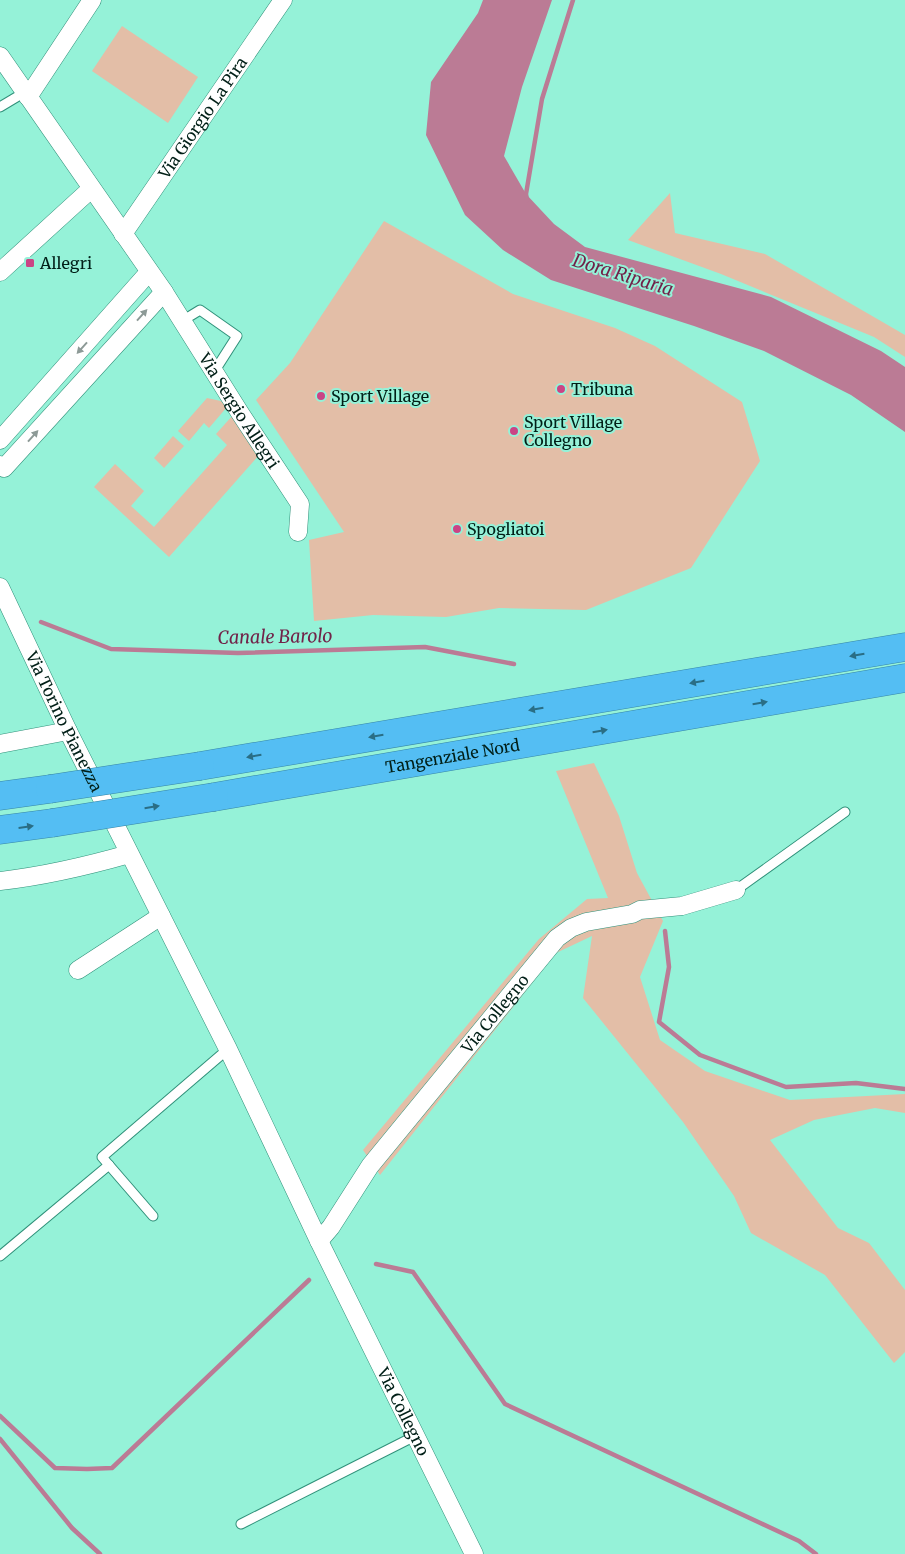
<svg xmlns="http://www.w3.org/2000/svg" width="905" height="1554" font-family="Merriweather,serif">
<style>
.green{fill:#e3bea7}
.water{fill:#bb7b95}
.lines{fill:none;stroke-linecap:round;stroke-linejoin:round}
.stream{stroke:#bb7b95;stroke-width:4.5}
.lane-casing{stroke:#30917a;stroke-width:11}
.street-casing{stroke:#30917a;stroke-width:19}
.highway-casing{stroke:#3786a6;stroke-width:29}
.lane{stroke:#fff;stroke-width:9}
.street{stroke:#fff;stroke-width:18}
.highway{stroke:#54bef3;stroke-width:28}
.highway-bridge-casing{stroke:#3786a6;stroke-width:29;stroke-linecap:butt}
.highway-bridge{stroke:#54bef3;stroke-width:28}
.oneway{fill:#8d9a97}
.oneway2{fill:#2a6e85}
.poi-dot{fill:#ca4485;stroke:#95f2d8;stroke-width:2}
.labels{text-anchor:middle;stroke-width:4;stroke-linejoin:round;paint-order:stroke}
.street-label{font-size:16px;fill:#011f17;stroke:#95f2d8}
.poi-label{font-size:16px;fill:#011f17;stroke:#95f2d8;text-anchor:start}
.water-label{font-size:18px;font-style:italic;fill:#712349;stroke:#95f2d8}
</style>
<rect width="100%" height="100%" fill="#95f2d8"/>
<!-- green -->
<g class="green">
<polygon points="122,26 198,77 168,123 92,71"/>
<polygon points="670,193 675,233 765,254 905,335 905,357 874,337 721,274 628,240"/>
<polygon points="384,221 513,294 615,328 655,346 742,402 760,461 691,568 586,610 499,608 446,617 373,615 314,621 309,540 344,532 256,400 290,363"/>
<polygon points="207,398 221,401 227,407 209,428 204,423 189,441 178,431"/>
<polygon points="233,415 260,454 169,557 94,487 115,464 144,491 131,506 154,527 227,445 216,434"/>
<polygon points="173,436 184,446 164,468 154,458"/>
<polygon points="594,763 619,816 637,873 663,921 640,977 660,1040 705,1071 790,1100 905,1094 905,1113 875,1108 814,1120 770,1140 838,1228 869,1243 905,1290 905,1352 894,1363 825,1275 751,1233 734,1196 683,1122 583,998 592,936 556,953 380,1175 363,1150 539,939 587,899 608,898 556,771"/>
</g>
<!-- water -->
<polygon class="water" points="483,0 552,0 522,87 504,156 526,194 554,224 585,247 771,297 881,351 905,367 905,432 851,395 764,351 694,326 551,280 503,250 465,215 426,135 431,82 478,13"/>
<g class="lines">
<!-- stream -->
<g class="stream">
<polyline points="527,200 526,194 542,99 573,0"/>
<polyline points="41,622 111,649 238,653 425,647 514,664"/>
<polyline points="665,931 669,967 659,1022 700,1055 786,1087 856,1083 905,1089"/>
<polyline points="376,1264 413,1272 505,1404 799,1541 816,1554"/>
<polyline points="0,1416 55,1468 87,1469 112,1468 309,1280"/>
<polyline points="0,1439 72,1528 100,1554"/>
</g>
<!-- lane casing -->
<g class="lane-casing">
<g id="lane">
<polyline points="0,107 25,92"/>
<polyline points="182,321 200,310 237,336 214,372"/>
<polyline points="736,890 845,812"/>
<polyline points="153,1216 102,1157 228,1049"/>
<polyline points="0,1256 109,1165"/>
<polyline points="241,1524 415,1436"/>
</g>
</g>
<!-- street casing -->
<g class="street-casing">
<g id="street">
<path id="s1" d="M0,56L164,292L240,413L300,504L298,532"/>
<polyline points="28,97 92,0"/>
<path id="s2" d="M123,234L283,0"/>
<polyline points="0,272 91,189"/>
<polyline points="0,440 149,272"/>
<polyline points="0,465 4,468 164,292"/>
<path id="s3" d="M0,587L68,731L228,1049L319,1241L474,1554"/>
<polyline points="0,744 68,731"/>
<path d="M0,881C44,876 87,866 129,854"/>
<polyline points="78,970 161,916"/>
<path id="s4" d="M319,1241L331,1227L370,1166L557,938L571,928L586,922L632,914L640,910L682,906L736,890"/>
</g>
</g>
<!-- highway casing -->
<g class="highway-casing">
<g id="highway">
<polyline points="200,766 905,647"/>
<polyline points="0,796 50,789"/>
<path id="s5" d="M214,797L905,678"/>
<polyline points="0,830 52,823"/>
</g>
</g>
<!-- lane -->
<use href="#lane" class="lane"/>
<!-- street -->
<use href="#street" class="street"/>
<!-- highway -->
<use href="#highway" class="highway"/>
<!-- highway-bridge casing -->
<g class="highway-bridge-casing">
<g id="highway-bridge">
<polyline points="50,789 200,766"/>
<polyline points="52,823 214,797"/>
</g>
</g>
<!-- highway-bridge -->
<use href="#highway-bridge" class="highway-bridge"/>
</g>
<!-- one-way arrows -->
<defs><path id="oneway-solid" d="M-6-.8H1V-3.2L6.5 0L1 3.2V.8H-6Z" transform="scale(1.25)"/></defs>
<g class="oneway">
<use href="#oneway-solid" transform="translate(142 315) rotate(-48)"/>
<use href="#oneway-solid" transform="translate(82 348) rotate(132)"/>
<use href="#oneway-solid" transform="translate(33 436) rotate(-48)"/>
</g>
<g class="oneway2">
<use href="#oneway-solid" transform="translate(857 655) rotate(170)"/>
<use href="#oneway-solid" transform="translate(697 682) rotate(170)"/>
<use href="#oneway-solid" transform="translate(760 703) rotate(-10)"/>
<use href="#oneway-solid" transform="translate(536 709) rotate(170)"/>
<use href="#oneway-solid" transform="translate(600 731) rotate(-10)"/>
<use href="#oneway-solid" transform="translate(376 736) rotate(170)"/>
<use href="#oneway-solid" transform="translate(254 756) rotate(170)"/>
<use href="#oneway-solid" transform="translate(152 807) rotate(-9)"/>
<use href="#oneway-solid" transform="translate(26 827) rotate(-8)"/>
</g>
<!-- markers -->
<g class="poi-dot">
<rect x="25" y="258" width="10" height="10" rx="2.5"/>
<circle cx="561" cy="389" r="5"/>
<circle cx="321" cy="396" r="5"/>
<circle cx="514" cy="431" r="5"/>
<circle cx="457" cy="529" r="5"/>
</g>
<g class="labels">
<!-- street labels -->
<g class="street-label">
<text dy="6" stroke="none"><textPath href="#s2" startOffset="141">Via Giorgio La Pira</textPath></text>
<text dy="6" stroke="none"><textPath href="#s1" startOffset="428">Via Sergio Allegri</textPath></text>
<text dy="6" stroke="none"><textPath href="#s3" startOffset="149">Via Torino Pianezza</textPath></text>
<text dy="6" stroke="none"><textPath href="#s5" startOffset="242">Tangenziale Nord</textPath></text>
<text dy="6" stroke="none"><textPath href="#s4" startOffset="288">Via Collegno</textPath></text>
<text dy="6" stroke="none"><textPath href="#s3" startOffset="918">Via Collegno</textPath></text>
</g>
<!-- poi labels -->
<g class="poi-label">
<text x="40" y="269">Allegri</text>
<text x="571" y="395">Tribuna</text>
<text x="331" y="402">Sport Village</text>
<text x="524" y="428">Sport Village<tspan x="524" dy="18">Collegno</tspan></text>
<text x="467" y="535">Spogliatoi</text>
</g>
<!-- water labels -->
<g class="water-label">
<text transform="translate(623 275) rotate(17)" y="6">Dora Riparia</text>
<text transform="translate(275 637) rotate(-1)" y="6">Canale Barolo</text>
</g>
</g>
</svg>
